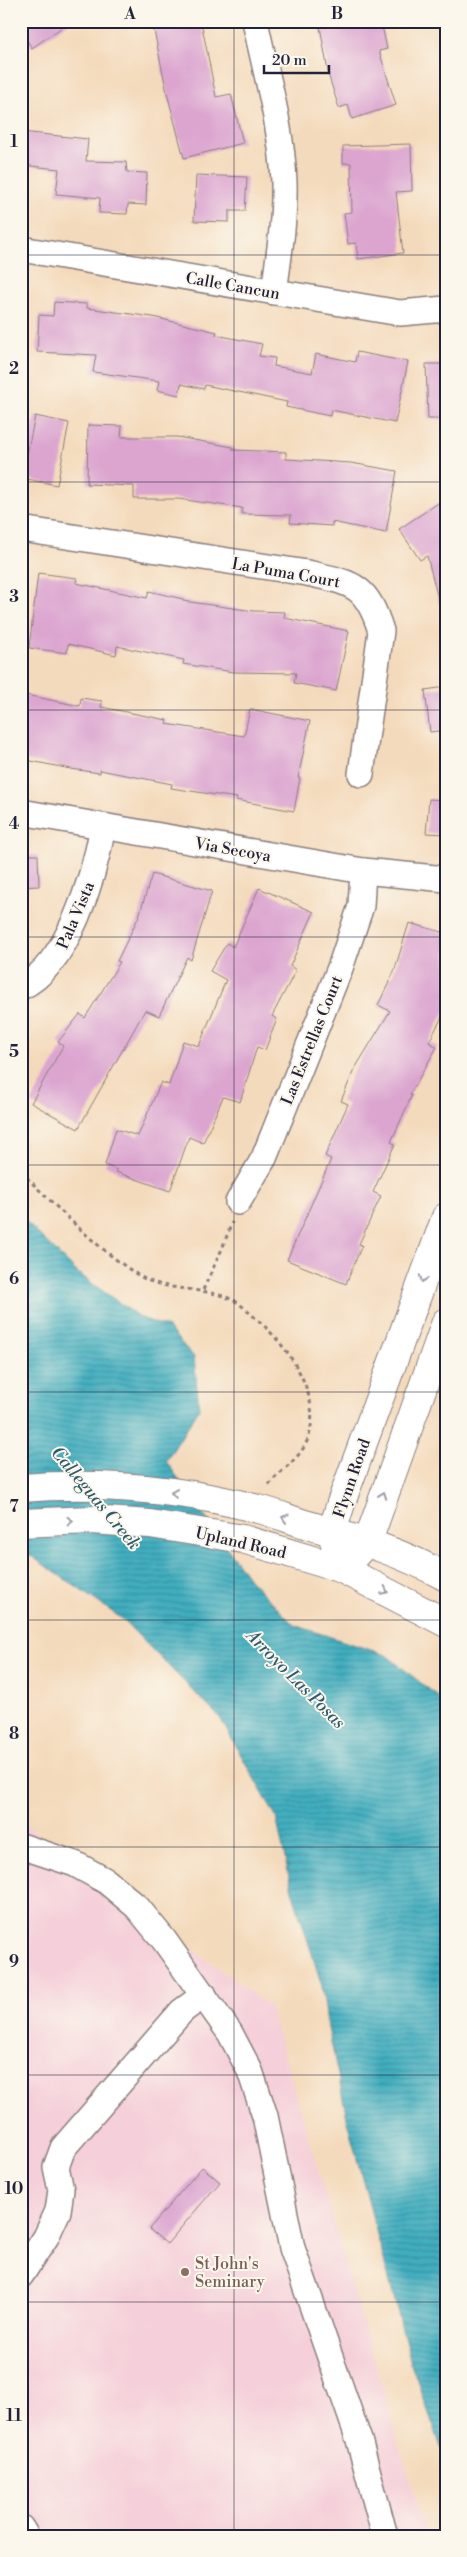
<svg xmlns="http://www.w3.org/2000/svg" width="467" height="2557" font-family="'Libre Bodoni',serif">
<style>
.built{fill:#f5cfd9}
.water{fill:url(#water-rules);stroke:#32687d}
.building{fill:#dca5d0}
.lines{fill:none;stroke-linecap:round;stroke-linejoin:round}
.minor-casing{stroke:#8b7e7c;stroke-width:28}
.secondary-casing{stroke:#8b7e7c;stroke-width:30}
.path{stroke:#8b7e7c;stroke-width:3;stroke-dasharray:4 4;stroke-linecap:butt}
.minor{stroke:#fff;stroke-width:25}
.secondary{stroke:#fff;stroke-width:28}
.oneway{stroke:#9c9ca7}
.grid{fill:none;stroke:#22223b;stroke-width:1;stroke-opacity:0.55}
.education-dot{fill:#8d6e63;stroke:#fbf7ec;stroke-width:2}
.labels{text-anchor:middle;stroke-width:4;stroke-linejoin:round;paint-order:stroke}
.street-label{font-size:16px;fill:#22223b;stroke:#fbf7ec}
.education-label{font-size:16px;fill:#785e54;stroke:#fbf7ec;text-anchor:start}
.water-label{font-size:18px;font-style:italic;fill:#2e5a70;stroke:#fbf7ec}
.neatline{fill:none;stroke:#22223b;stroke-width:2}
.grid-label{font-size:16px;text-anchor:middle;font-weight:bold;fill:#22223b}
</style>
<defs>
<pattern id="water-rules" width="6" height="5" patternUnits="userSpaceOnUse" patternTransform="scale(1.25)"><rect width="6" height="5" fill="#41aebf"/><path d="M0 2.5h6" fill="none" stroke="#368d9c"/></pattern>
</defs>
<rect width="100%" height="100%" fill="#fbf7ec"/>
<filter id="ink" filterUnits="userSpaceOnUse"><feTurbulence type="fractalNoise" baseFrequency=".02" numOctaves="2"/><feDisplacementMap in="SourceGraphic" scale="10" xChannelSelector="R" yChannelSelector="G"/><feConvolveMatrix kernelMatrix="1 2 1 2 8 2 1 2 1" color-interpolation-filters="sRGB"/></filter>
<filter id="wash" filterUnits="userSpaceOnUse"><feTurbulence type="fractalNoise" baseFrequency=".0096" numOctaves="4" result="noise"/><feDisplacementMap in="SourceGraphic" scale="20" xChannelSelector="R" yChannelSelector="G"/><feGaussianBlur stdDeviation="1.12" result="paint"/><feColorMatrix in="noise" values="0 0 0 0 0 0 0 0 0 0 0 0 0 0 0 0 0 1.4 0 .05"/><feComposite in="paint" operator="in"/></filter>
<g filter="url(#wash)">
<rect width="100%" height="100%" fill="#f4dabc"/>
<!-- built -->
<polygon class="built" points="21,1821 270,2007 426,2536 21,2536"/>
<!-- water -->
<polygon class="water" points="21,1217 79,1274 139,1317 168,1328 194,1357 199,1409 166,1461 249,1579 294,1625 386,1655 446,1703 446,2461 412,2366 351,2136 327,2023 322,1986 292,1890 276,1817 220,1718 121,1618 21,1549"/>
<g id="blocks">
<!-- building -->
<g class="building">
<polygon points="21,21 71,21 32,48 21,32"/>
<polygon points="152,21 201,21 216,97 231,94 243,143 184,158 167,93"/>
<polygon points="319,21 381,21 387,49 379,51 396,105 352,119 348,105 339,108 329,77"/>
<polygon points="21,132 88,139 86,161 126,162 127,172 147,173 146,205 128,204 127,214 99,213 100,198 56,194 59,169 21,165"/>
<polygon points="411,144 412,191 396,192 403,253 358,259 356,243 348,244 344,213 352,212 351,163 343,163 343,146"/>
<polygon points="196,175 247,177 245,211 229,211 229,222 194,221"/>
<polygon points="54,302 87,304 87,308 153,317 217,332 216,335 262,344 259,356 275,358 274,366 312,373 316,354 355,362 357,352 408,362 395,423 331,410 330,416 286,407 287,402 205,385 204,389 181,384 179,395 157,390 159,381 93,372 96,355 37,352 39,315 53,316"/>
<polygon points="426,364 446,364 446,419 428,419"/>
<polygon points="35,416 69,423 57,485 22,478"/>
<polygon points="88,425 122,426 121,437 177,437 233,447 233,450 286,452 286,459 351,463 397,471 386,533 332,522 332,526 290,523 291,515 242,514 242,508 178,499 134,499 134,486 87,484"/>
<polygon points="446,498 446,605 440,606 427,556 420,560 399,529"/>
<polygon points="38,573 77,578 76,583 147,598 149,591 183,599 183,601 254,611 285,612 284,618 349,631 336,691 294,683 296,673 233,672 183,664 184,660 117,646 116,655 68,644 67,653 29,648"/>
<polygon points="446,687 446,730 430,732 425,690"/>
<polygon points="21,694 80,706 81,698 102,701 101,707 167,720 166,724 244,736 250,709 310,721 298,778 300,778 294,811 236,800 237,798 171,788 172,784 100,770 100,773 71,769 21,759"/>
<polygon points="429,799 446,800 446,834 426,833"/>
<polygon points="21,855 38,855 39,886 21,887"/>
<polygon points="152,874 212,891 191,960 187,957 159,1016 145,1010 78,1129 31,1103 63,1046 58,1042 80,1014 85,1018 120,962 117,961 139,916"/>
<polygon points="259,888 314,912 290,966 296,970 272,1016 277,1019 265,1050 257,1047 240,1102 223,1097 203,1143 189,1137 170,1191 116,1172 117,1170 105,1165 116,1129 138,1136 161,1082 169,1085 183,1041 199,1046 226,980 210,971 227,943 233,947"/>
<polygon points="409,923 446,933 446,1009 429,1042 437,1047 410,1094 412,1095 391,1142 395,1144 373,1192 381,1196 359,1244 362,1245 346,1284 287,1260 331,1159 325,1156 348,1104 341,1101 354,1070 390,1011 378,1005 394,972"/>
<polygon points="202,2167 220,2182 167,2244 149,2229"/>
</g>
</g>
</g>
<g filter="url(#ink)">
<use href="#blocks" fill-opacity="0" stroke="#8b7e7c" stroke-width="1"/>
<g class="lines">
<!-- minor casing -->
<g class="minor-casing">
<g id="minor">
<path d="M255,21C266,74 282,128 284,182C285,219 279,255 274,292"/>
<polyline points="21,249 400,313 446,309"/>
<path d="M21,529L307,573C352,583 366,583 381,631L361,774"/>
<polyline points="21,812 363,871 446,879"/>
<path d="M21,987C69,965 94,875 103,827"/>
<polyline points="238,1202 264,1158 340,968 361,906 363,871"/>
<polyline points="21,1846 75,1864 106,1881 137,1907 164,1940 230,2033 250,2071 265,2116 292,2248 359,2440 385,2536"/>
<polyline points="21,2275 46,2237 58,2211 61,2190 56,2167 63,2148 182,2011 204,1995"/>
<polyline points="21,2528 26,2536"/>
</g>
</g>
<!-- secondary casing -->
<g class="secondary-casing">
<g id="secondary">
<path d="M21,1488C100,1482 181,1489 258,1509C275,1513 291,1520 308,1525C359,1540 399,1551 446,1577"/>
<polyline points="21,1523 91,1520 150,1524 243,1539 342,1569 446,1623"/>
<polyline points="336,1549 332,1532 341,1503 446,1217"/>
<polyline points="355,1555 368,1541 446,1322"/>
</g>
</g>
<!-- path -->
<g class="path">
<path d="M21,1172C58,1208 95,1247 138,1275C166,1293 204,1286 233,1300C240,1303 246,1310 251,1314C284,1341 324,1393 308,1439C298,1463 281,1467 267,1488"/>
<polyline points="203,1290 222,1249 232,1222"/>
</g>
<!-- minor -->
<use href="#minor" class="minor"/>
<!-- secondary -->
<use href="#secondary" class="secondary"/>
</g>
<!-- one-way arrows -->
<defs><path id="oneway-chevron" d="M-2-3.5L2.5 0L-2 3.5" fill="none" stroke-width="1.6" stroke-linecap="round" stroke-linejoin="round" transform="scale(1.25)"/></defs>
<g class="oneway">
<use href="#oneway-chevron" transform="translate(423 1279) rotate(110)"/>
<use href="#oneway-chevron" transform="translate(174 1493) rotate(-172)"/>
<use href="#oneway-chevron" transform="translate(383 1495) rotate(-70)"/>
<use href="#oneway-chevron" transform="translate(285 1518) rotate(-162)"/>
<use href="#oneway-chevron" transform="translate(70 1521) rotate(-2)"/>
<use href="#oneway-chevron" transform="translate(385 1591) rotate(26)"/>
</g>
</g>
<!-- grid -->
<path class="grid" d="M234,21V2536M21,255H446M21,482H446M21,710H446M21,937H446M21,1165H446M21,1392H446M21,1620H446M21,1847H446M21,2075H446M21,2302H446"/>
<!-- markers -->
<circle class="education-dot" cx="185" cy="2272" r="5"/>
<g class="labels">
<!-- street labels -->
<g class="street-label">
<text transform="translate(233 285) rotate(10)" y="6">Calle Cancun</text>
<text transform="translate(286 572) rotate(10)" y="6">La Puma Court</text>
<text transform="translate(233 849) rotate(10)" y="6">Via Secoya</text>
<text transform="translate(75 915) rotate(-67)" y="6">Pala Vista</text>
<text transform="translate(311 1040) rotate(-68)" y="6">Las Estrellas Court</text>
<text transform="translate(351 1478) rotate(-71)" y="6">Flynn Road</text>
<text transform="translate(241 1542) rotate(13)" y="6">Upland Road</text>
</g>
<!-- education labels -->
<g class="education-label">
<text x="195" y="2269">St John's<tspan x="195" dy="18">Seminary</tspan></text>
</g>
<!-- water labels -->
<g class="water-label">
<text transform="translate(96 1498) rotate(50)" y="6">Calleguas Creek</text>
<text transform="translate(296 1679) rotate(45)" y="6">Arroyo Las Posas</text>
</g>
</g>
<!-- margin -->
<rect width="467" height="2557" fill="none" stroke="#fbf7ec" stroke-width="55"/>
<!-- scale -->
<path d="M264 65v8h65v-8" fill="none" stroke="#22223b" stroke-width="2.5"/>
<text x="272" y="65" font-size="15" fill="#22223b" stroke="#fbf7ec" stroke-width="4" paint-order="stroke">20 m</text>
<rect x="28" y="28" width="412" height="2502" class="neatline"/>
<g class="grid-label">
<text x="130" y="19">A</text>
<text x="337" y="19">B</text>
<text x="14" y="147">1</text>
<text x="14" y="374">2</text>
<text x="14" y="602">3</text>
<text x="14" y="829">4</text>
<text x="14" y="1057">5</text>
<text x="14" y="1284">6</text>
<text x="14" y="1512">7</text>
<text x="14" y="1739">8</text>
<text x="14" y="1967">9</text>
<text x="14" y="2194">10</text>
<text x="14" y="2421">11</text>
</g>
</svg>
